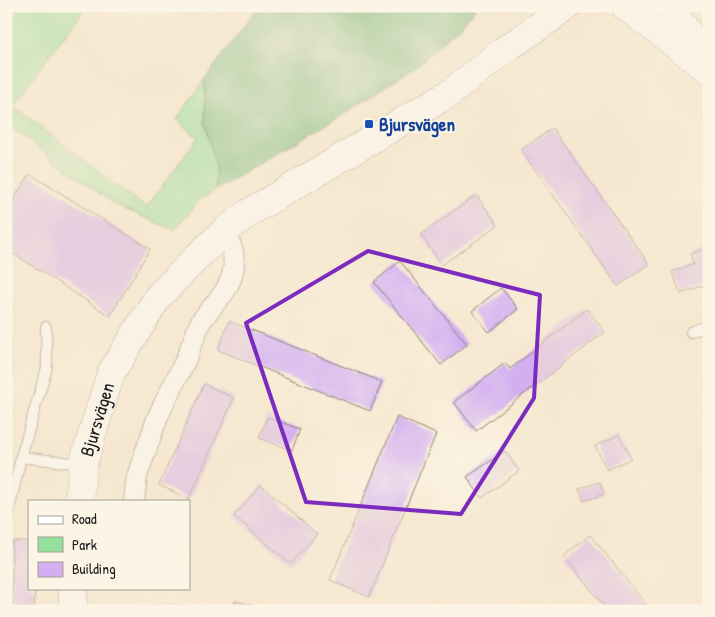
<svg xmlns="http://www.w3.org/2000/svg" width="715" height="617" font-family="'Patrick Hand',sans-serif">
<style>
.green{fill:#94e09d;stroke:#587e5c}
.forest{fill:#77be84;stroke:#4a6d50}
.building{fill:#d3aff1}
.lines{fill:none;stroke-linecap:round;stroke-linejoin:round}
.lane-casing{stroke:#898276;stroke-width:12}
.street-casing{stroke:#898276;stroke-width:22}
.secondary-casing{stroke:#898276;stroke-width:29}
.lane{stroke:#fff;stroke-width:10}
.street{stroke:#fff;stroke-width:20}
.secondary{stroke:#fff;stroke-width:28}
.marked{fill:none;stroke:#7b2cbf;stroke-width:4;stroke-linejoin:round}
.transit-dot{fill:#1a4fb4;stroke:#fcf5e5;stroke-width:2}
.labels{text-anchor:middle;stroke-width:4;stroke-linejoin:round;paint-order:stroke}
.transit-label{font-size:19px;font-weight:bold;fill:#164399;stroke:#fcf5e5;text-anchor:start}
.street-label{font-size:19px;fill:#1c1c1c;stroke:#fcf5e5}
</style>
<rect width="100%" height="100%" fill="#fcf5e5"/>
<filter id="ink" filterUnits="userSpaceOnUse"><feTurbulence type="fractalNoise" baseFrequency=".02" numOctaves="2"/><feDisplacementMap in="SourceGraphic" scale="10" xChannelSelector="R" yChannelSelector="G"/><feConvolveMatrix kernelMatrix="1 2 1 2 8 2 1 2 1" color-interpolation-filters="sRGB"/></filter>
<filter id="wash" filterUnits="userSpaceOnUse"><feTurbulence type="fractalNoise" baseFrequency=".0096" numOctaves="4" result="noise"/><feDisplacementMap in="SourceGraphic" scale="20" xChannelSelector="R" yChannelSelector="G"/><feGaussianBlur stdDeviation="1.12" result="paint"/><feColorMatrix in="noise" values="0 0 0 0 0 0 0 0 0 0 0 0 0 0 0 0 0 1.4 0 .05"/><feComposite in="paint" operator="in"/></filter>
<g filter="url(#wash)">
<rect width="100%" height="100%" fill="#f6e8d0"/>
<!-- green -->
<polygon class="green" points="6,6 87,6 12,105 146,208 198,138 177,119 205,79 205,122 216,168 215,190 199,201 174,230 115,205 6,123"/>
<!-- forest -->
<g class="forest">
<polygon points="259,6 477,6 463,23 417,66 346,113 215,190 216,168 205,122 205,79"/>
<polygon points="6,288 14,366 6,404"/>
</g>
<g id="blocks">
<!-- building -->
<g class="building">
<polygon points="552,128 649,264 618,286 521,150"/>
<polygon points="30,174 150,249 110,316 11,252 6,227 6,211"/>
<polygon points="476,195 498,225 442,265 421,235"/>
<polygon points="709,247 709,283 681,294 672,272 694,264 690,254"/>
<polygon points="400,261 467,344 441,365 374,282"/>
<polygon points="501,288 518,309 489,332 472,311"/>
<polygon points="587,309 605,332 476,431 454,402 505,363 510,369"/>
<polygon points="229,321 382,382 370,411 218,350"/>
<polygon points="204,384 234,398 189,499 159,485"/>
<polygon points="267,417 300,429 292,450 259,438"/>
<polygon points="397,417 436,434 369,597 330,580"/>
<polygon points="619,435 631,458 607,470 595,446"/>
<polygon points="505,451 519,471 482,498 467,477"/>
<polygon points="600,482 604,494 584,501 579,489"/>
<polygon points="261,485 317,534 291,564 234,516"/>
<polygon points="590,535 601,548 651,611 608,611 564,556"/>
<polygon points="12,541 29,541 29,588 35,588 34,611 12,611"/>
<polygon points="235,601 273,610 273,611 233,611"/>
<polygon points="151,606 188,608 188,611 151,611"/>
</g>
</g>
</g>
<g filter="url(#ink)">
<use href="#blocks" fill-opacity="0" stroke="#898276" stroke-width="1"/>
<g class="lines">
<!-- lane casing -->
<g class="lane-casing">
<g id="lane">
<polyline points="691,332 709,325"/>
<polyline points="21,457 47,367 46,327"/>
<polyline points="6,524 21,457 82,464"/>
</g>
</g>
<!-- street casing -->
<g class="street-casing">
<polyline id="street" points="134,501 137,476 158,416 185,361 201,321 225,291 231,279 234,266 233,252 226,230"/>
</g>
<!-- secondary casing -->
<g class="secondary-casing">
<g id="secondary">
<polyline points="625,6 709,70"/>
<polyline points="670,6 705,58"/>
<path id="s1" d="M79,501L83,464L111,373L158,297L199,255L226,230L250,212L450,93L503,51L568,6"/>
<polyline points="73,611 73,588"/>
</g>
</g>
<!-- lane -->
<use href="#lane" class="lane"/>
<!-- street -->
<use href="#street" class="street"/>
<!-- secondary -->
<use href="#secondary" class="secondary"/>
</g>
</g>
<!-- marked area -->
<path d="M0 0H715V617H0ZM368,251L540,295L534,398L461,514L306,502L246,323Z" fill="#f6e8d0" fill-opacity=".55" fill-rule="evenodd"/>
<path class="marked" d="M368,251L540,295L534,398L461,514L306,502L246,323Z"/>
<!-- markers -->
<rect class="transit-dot" x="364" y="119" width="10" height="10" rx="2.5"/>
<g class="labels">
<!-- transit labels -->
<g class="transit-label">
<text x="379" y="131">Bjursvägen</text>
</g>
<!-- street labels -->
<g class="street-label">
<text dy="7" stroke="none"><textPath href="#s1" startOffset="84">Bjursvägen</textPath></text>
</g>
</g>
<!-- margin -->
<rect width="715" height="617" fill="none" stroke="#fcf5e5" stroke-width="25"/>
<!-- legend -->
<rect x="28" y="500" width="162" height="90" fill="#fcf5e5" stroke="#a29e95"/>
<rect x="38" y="516" width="25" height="8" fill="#ffffff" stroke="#a29e95"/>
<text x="72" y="524" font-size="15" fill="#1c1c1c">Road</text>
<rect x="38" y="537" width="25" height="15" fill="#94e09d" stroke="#a29e95"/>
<text x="72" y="550" font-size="15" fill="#1c1c1c">Park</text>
<rect x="38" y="562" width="25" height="15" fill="#d3aff1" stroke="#a29e95"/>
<text x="72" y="574" font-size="15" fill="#1c1c1c">Building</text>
</svg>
